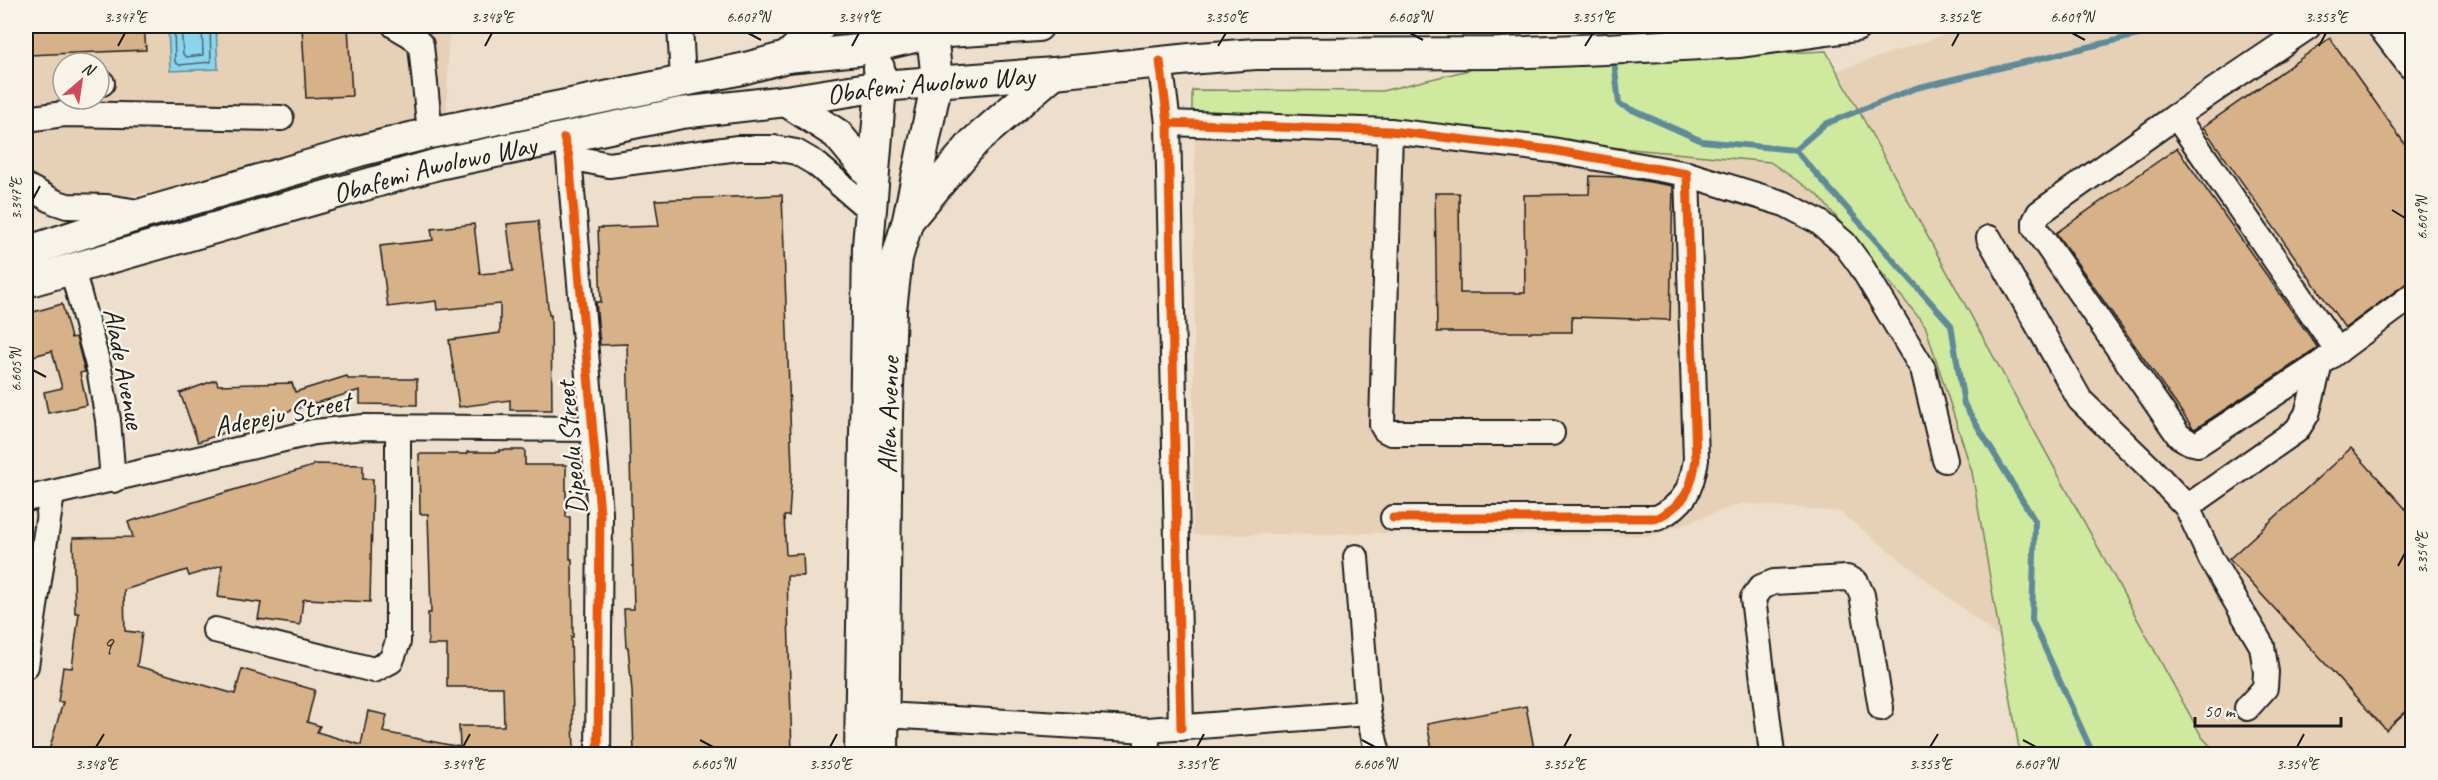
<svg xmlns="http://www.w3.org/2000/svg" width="2438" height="780" font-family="Caveat,sans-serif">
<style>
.built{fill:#e6d1b7;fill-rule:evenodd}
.green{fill:#cfe99f;stroke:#76825e;stroke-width:1.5}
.water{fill:#8bd5ec;stroke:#5f8b99;stroke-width:1.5}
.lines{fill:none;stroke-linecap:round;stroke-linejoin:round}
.shore{stroke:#48666f;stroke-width:1.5}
.stream{stroke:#5f8b99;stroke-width:6}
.building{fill:#d7b188;stroke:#1c1c1c;stroke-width:1.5}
.minor-casing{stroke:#1c1c1c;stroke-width:28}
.major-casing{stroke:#1c1c1c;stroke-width:34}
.minor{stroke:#f7f3e8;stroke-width:24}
.major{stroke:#f7f3e8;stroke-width:30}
.cycleway-casing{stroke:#f7f3e8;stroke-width:13}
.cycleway{stroke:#e8590c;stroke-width:9}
.ticks{fill:none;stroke:#1c1c1c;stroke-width:2}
.labels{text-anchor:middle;stroke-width:5;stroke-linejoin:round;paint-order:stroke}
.number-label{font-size:26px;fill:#4b4137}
.street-label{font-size:28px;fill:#1c1c1c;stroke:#f7f3e8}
.neatline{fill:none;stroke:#1c1c1c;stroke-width:2}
.ticks-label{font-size:15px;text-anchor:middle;fill:#1c1c1c}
</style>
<rect width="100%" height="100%" fill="#eddfcb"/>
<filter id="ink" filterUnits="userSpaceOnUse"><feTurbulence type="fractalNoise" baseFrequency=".0167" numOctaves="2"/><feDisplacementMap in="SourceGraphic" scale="12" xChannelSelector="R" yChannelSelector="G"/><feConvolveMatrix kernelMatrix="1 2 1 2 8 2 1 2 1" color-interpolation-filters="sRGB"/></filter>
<g filter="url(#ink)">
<!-- built -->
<g class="built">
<path d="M26,26H451L448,45L447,114L258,164L181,188L92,201H73L33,180L26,170V138L32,137L31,93L26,94ZM63,63H99V99H63Z"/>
<polygon points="1971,26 2369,26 2412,80 2412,754 2218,754 2202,737 1836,71"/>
<polygon points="1192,116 1367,124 1770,162 1818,195 1925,325 1972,472 2000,638 1840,512 1743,503 1651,536 1375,533 1193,535 1195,147"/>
</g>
<!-- green -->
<polygon class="green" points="1826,51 2202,737 2218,754 2020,754 1972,472 1925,325 1818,195 1770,162 1367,124 1192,116 1192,90 1382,91 1477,68"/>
<!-- water -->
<polygon class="water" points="168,26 216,26 218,69 170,71"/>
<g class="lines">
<!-- shore -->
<g class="shore">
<polyline points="174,26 175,62 179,65 211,62 210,26"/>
<polyline points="181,26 183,54 186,57 203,55 202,26"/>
</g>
<!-- stream -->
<g class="stream">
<polyline points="1614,61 1619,104 1702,141 1795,150 1951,325 1964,404 2035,521 2032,620 2093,754"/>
<polyline points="1795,150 1825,124 1916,88 2176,26"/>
</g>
</g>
<!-- building -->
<g class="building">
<polygon points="27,26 144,26 146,50 28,55"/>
<polygon points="302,26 348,26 352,96 306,98"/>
<polygon points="2330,38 2412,154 2412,282 2404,285 2345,328 2203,127"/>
<polygon points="2177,148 2318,348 2195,429 2192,427 2056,233"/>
<polygon points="1590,176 1621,177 1673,186 1670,320 1572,317 1572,332 1437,332 1435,193 1459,193 1460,293 1525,293 1524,195 1589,194"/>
<polygon points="782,195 792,469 789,516 784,516 786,555 803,554 804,576 787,576 792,754 634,754 632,691 628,647 626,647 624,609 634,609 627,344 600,345 596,302 601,302 598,228 659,226 655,200"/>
<polygon points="538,221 549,315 551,315 552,410 510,410 510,400 459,407 449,340 500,333 500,304 437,310 436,301 388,307 380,246 433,240 431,229 474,224 480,274 513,271 507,224"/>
<polygon points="62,304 71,338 76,337 85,372 80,373 87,405 48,413 44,392 62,388 52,351 26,358 26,314"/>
<polygon points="347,376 348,379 417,379 417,405 360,404 360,390 234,427 234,429 198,442 180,393 216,380 218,385 292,383 295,392"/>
<polygon points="2351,448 2412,516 2412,706 2386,730 2229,559"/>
<polygon points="499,450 525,450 525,465 566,465 566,517 570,517 570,559 572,559 573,637 571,637 574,754 48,754 63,702 58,702 63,667 72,668 79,613 75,613 73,538 133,537 128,522 313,466 313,464 363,465 363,479 373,479 370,602 306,599 303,600 300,625 258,619 261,603 218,597 222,565 189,576 187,570 124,590 125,631 142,633 137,666 235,694 242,669 315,690 307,722 320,726 317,732 361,745 368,711 387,715 383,732 460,747 459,726 504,726 503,687 447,687 447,645 428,645 428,613 431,613 428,514 420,514 419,454 467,454 467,452 499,452"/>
<polygon points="1526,706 1535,754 1433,754 1427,724"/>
</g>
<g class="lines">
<!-- minor casing -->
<g class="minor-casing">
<g id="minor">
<polyline points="395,26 412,36 421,45 430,133"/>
<polyline points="680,26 683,80"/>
<polyline points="2308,27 2176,116 2338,351"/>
<polyline points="1160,61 1168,123 1181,728"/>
<polyline points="99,83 102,83"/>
<polyline points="2176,116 2039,213 2035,221 2035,228 2179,436 2189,442 2198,444 2320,364"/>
<polyline points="26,119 64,114 281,118"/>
<path d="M1168,123L1390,131L1552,150L1687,174L1696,460C1691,490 1685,504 1657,518H1393"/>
<polyline points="1390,131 1382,425 1385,430 1391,433 1552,433"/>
<polyline points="564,138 569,157 600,513 598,754"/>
<polyline points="569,157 609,165 738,148 774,148 796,152 815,163 870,210"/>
<polyline points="1687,174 1785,204 1819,222 1844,243 1861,266 1923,369 1945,460"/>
<polyline points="26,186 55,202 67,206 107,207 145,213"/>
<polyline points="1989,238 2080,400 2149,467 2187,507"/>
<polyline points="72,269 99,369 108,420 113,480"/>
<polyline points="26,499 314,432 364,427 591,429"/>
<polyline points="1356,557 1368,713 1378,754"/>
<polyline points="215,630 374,670 391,661 398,642 398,428"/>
<polyline points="26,666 52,494"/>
<polyline points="2247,708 2265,688 2266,672 2262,646 2211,559 2187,507 2297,430 2307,414 2320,364 2412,296"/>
<polyline points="884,715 1148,730 1368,713"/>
<polyline points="1146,754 1148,730"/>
<polyline points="1772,754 1753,598 1761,587 1774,582 1847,578 1856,582 1862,595 1881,708"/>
</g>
</g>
<!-- major casing -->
<g class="major-casing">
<g id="major">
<polyline points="2383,26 2412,64"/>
<polyline points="787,57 820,26"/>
<polyline points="786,101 837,134 873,177"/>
<polyline points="910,218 974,142 1054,73"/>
<polyline points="26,252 145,213 359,151 430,133 742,69 787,57 859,50 932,33 1038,26"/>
<path id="s1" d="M26,282L438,164L681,113L786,101L881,86L1054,73L1200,58L1256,54L1501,53L1605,49L1740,42L1856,26"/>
<polyline points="860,754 868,246 881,86 879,68"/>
<path id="s2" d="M883,754L887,412L891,310L897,258L908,220L937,81L932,33"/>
</g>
</g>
<!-- minor -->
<use href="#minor" class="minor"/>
<!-- major -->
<use href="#major" class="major"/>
<!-- cycleway casing -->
<g class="cycleway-casing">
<g id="cycleway">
<polyline points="1160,61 1168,123 1181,728"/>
<path d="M1168,123L1390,131L1552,150L1687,174L1696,460C1691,490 1685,504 1657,518H1393"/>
<polyline points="564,138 569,157 600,513 598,754"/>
</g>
</g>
<!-- cycleway -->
<use href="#cycleway" class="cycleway"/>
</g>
</g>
<!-- ticks -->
<path class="ticks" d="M748,33L761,40M1410,33L1423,40M2072,33L2085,40M118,46L125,33M485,46L492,33M852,46L859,33M1218,46L1226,33M1585,46L1593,33M1952,46L1959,33M2319,46L2326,33M33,199L40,186M2392,210L2405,218M33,370L46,377M2398,566L2405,553M700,740L713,747M1362,740L1375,747M2023,740L2036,747M96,747L104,734M463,747L470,734M830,747L837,734M1197,747L1204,734M1564,747L1571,734M1930,747L1938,734M2297,747L2304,734"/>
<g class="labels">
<!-- number labels -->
<g class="number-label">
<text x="107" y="654">9</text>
</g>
<!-- street labels -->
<g class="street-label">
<text dy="10" stroke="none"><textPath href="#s1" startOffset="928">Obafemi Awolowo Way</textPath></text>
<text dy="10" stroke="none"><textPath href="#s1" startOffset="424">Obafemi Awolowo Way</textPath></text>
<text transform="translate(125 368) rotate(79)" y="10">Alade Avenue</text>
<text transform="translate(282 413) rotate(-11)" y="10">Adepeju Street</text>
<text dy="10" stroke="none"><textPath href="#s2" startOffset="339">Allen Avenue</textPath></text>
<text transform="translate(570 448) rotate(-95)" y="10">Dipeolu Street</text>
</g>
</g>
<!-- margin -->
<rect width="2438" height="780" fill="none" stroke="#f7f3e8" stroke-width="66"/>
<!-- north arrow -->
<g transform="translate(81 81) rotate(29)"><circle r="28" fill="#f7f3e8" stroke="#9f9d96" stroke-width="1.5"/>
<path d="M0-4.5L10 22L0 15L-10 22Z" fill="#d1495b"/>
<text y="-9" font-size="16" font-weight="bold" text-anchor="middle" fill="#1c1c1c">N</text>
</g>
<!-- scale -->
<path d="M2195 717v9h146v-9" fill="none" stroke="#1c1c1c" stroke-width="3"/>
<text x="2204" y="717" font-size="18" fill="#1c1c1c" stroke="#f7f3e8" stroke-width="4.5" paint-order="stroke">50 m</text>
<rect x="33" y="33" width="2372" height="714" class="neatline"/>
<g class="ticks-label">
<text x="125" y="22">3.347°E</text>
<text x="492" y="22">3.348°E</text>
<text x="748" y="22">6.607°N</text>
<text x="859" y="22">3.349°E</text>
<text x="1226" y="22">3.350°E</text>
<text x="1410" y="22">6.608°N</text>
<text x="1593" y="22">3.351°E</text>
<text x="1959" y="22">3.352°E</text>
<text x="2072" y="22">6.609°N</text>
<text x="2326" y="22">3.353°E</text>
<text transform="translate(16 199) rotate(-90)" y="5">3.347°E</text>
<text transform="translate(2422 218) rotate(-90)" y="5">6.609°N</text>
<text transform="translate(16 370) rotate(-90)" y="5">6.605°N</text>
<text transform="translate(2422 553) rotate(-90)" y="5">3.354°E</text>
<text x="96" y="769">3.348°E</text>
<text x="463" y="769">3.349°E</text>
<text x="713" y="769">6.605°N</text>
<text x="830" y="769">3.350°E</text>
<text x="1197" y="769">3.351°E</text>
<text x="1375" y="769">6.606°N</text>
<text x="1564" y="769">3.352°E</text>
<text x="1930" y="769">3.353°E</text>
<text x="2036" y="769">6.607°N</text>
<text x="2297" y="769">3.354°E</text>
</g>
</svg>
